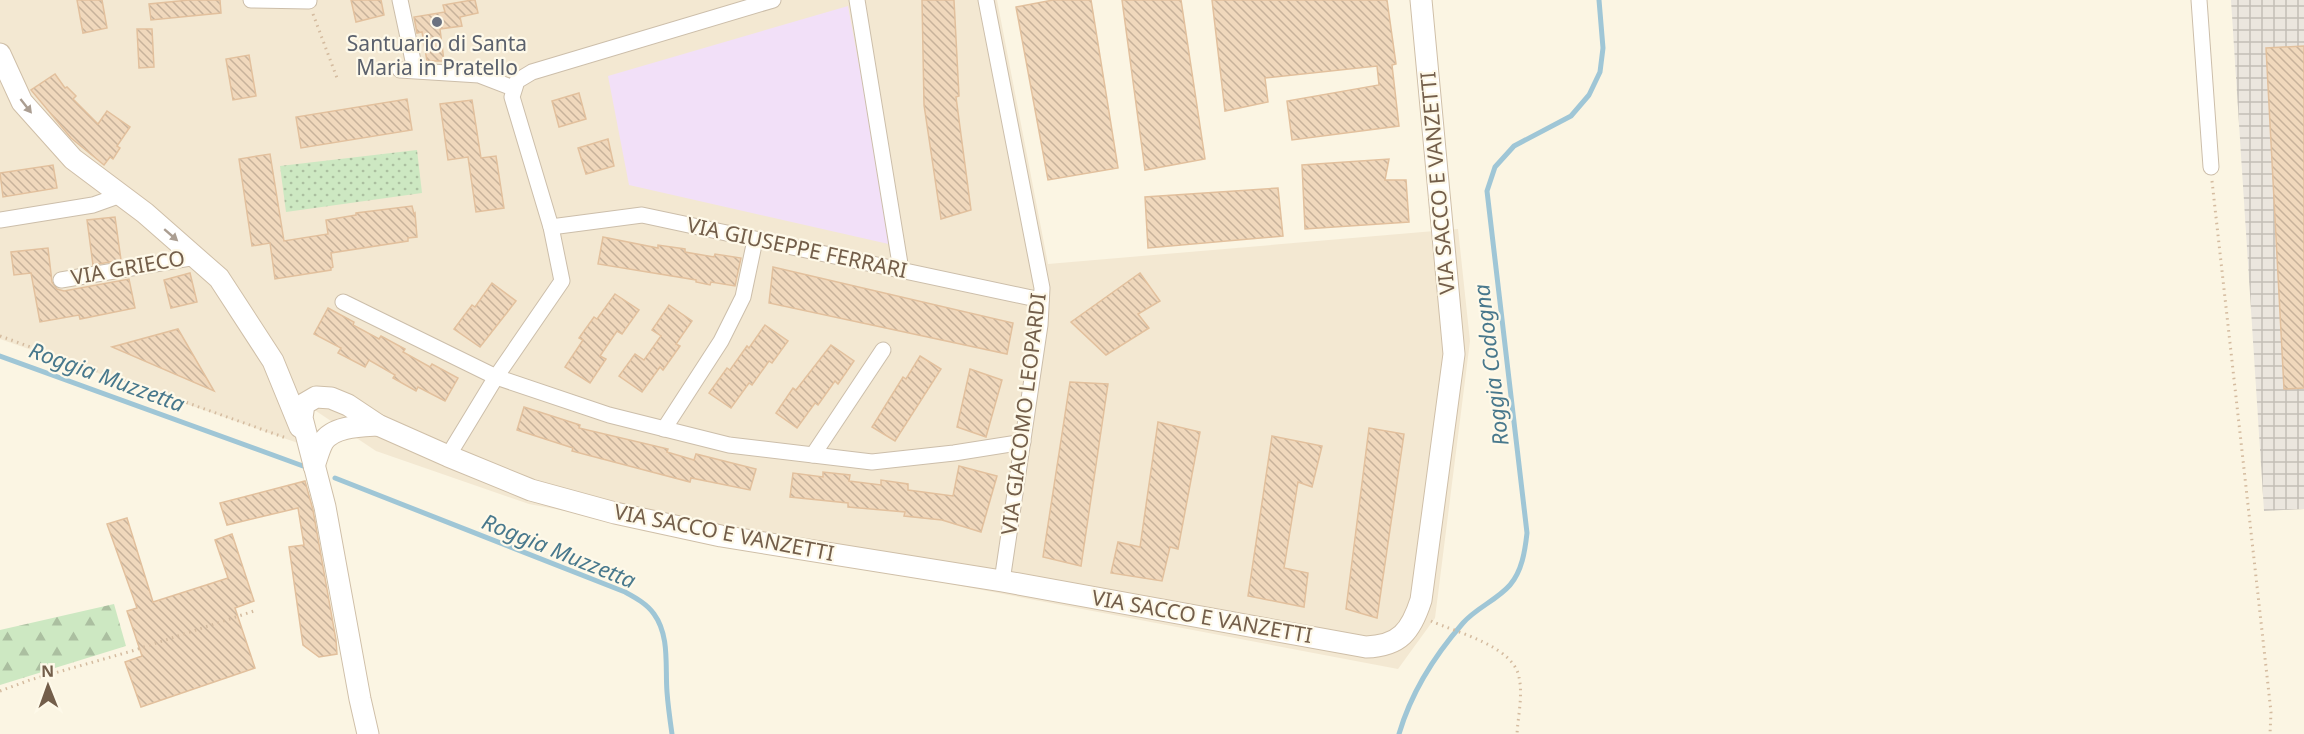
<svg xmlns="http://www.w3.org/2000/svg" width="2304" height="734" font-family="'Noto Sans',sans-serif">
<style>
.residential{fill:#f3e8d2}
.industrial{fill:url(#industrial-grid)}
.education{fill:#f2e0f8}
.forest{fill:url(#forest-firs)}
.park{fill:url(#park-dots)}
.lines{fill:none;stroke-linecap:round;stroke-linejoin:round}
.stream{stroke:#9fc6d6;stroke-width:5}
.building{fill:url(#building-back-hatch);stroke:#e2c09d;stroke-width:1.5}
.street-casing{stroke:#ccbeaa;stroke-width:17}
.secondary-casing{stroke:#cfbfa8;stroke-width:23}
.path{stroke:#d4bb9f;stroke-width:3;stroke-dasharray:1.5 4.5;stroke-linecap:butt}
.street{stroke:#fff;stroke-width:15}
.secondary{stroke:#fff;stroke-width:21}
.oneway{fill:#ab9e92}
.worship-dot{fill:#6b7280;stroke:#fef9e9;stroke-width:2}
.labels{text-anchor:middle;stroke-width:4.5;stroke-linejoin:round;paint-order:stroke}
.worship-label{font-size:21px;fill:#5b616d;stroke:#fef9e9}
.street-label{font-size:21px;fill:#735e4a;stroke:#fef9e9}
.water-label{font-size:22px;font-style:italic;fill:#48788c;stroke:#fef9e9}
</style>
<defs>
<pattern id="industrial-grid" width="8" height="8" patternUnits="userSpaceOnUse" patternTransform="scale(1.5)"><rect width="8" height="8" fill="#ebe6de"/><path d="M0 4h8M4 0v8" fill="none" stroke="#c3beb6"/></pattern>
<pattern id="forest-firs" width="22" height="20" patternUnits="userSpaceOnUse" patternTransform="scale(1.5)"><rect width="22" height="20" fill="#cde8c2"/><path d="M5 1l3.5 6h-7zM16 11l3.5 6h-7z" fill="#abbfa0"/></pattern>
<pattern id="park-dots" width="8" height="8" patternUnits="userSpaceOnUse" patternTransform="scale(1.5)"><rect width="8" height="8" fill="#cde8c2"/><path d="M2 2h.1M6 6h.1" fill="none" stroke="#abbfa0" stroke-width="1.8" stroke-linecap="round"/></pattern>
<pattern id="building-back-hatch" width="6" height="6" patternUnits="userSpaceOnUse" patternTransform="scale(1.5)"><rect width="6" height="6" fill="#f0d8bc"/><path d="M-1 5l2 2M0 0l6 6M5-1l2 2" fill="none" stroke="#c7b29b"/></pattern>
</defs>
<rect width="100%" height="100%" fill="#fbf5e3"/>
<!-- residential -->
<polygon class="residential" points="0,0 997,0 1048,264 1458,229 1470,341 1435,618 1398,669 529,504 376,451 310,407 298,443 0,339"/>
<!-- industrial -->
<polygon class="industrial" points="2231,0 2304,0 2304,509 2264,511"/>
<!-- education -->
<polygon class="education" points="848,6 893,245 629,185 608,76"/>
<!-- forest -->
<polygon class="forest" points="114,604 126,646 0,685 0,630"/>
<!-- park -->
<polygon class="park" points="417,150 422,193 286,212 280,166"/>
<g class="lines">
<!-- stream -->
<g class="stream">
<polyline points="0,356 303,466"/>
<path d="M335,478L625,592C636,598 647,604 654,614C670,636 665,667 667,692C668,706 670,720 672,734"/>
<path d="M1399,734C1411,693 1435,655 1463,623C1476,608 1497,600 1510,585C1522,571 1525,551 1527,533L1487,191L1495,167L1514,146L1571,116L1589,95L1600,72L1603,48L1599,0"/>
</g>
</g>
<!-- building -->
<g class="building">
<polygon points="77,0 102,0 107,28 83,33"/>
<polygon points="189,0 220,0 221,13 151,20 149,4"/>
<polygon points="351,0 381,0 384,15 356,22"/>
<polygon points="472,0 475,0 478,13 460,17 462,26 440,29 444,61 427,61 422,32 417,33 414,17 445,12 443,5"/>
<polygon points="922,0 954,0 959,96 956,97 971,210 941,219 924,105"/>
<polygon points="1053,0 1091,0 1118,168 1048,180 1016,7"/>
<polygon points="1122,0 1181,0 1205,159 1145,170"/>
<polygon points="1212,0 1387,0 1396,64 1392,65 1399,126 1292,140 1287,101 1379,85 1377,66 1265,78 1268,102 1225,111"/>
<polygon points="137,29 152,29 154,67 139,68"/>
<polygon points="2304,46 2304,388 2284,389 2266,48"/>
<polygon points="249,55 256,96 233,100 226,59"/>
<polygon points="55,74 65,88 67,87 76,96 73,99 98,124 107,111 130,127 117,146 120,148 113,159 110,157 104,165 71,138 31,90"/>
<polygon points="579,93 586,119 559,127 552,101"/>
<polygon points="407,99 412,130 301,148 296,117"/>
<polygon points="472,100 481,158 496,156 504,208 476,212 468,157 448,160 440,104"/>
<polygon points="608,139 614,166 586,174 578,148"/>
<polygon points="270,154 284,241 328,234 326,220 356,215 356,213 412,206 414,214 415,213 417,237 408,238 408,241 331,253 333,267 331,268 331,270 275,279 270,243 252,246 239,159"/>
<polygon points="1389,159 1385,180 1406,180 1409,222 1305,229 1302,165"/>
<polygon points="53,165 57,188 3,197 0,173"/>
<polygon points="1278,188 1283,236 1148,248 1145,197"/>
<polygon points="115,217 121,260 93,265 87,220"/>
<polygon points="603,237 658,248 658,245 685,249 685,252 714,257 715,254 741,258 735,286 711,282 710,285 696,282 696,280 598,264"/>
<polygon points="48,248 52,282 57,289 64,291 129,279 135,308 80,319 79,315 40,322 31,273 14,275 11,252"/>
<polygon points="773,267 1013,323 1007,354 769,303"/>
<polygon points="190,273 197,302 171,308 164,280"/>
<polygon points="1140,273 1160,301 1138,314 1149,328 1106,355 1071,322"/>
<polygon points="492,283 516,301 480,347 454,329 472,305 475,307"/>
<polygon points="615,294 639,310 622,334 617,331 600,356 606,359 590,383 565,367 583,340 579,338 594,317 597,319"/>
<polygon points="669,305 692,321 676,344 680,346 663,370 660,367 642,392 619,376 635,354 644,360 661,336 652,330"/>
<polygon points="328,308 354,322 353,325 379,339 381,336 405,349 403,352 430,367 432,364 458,378 445,401 418,387 416,391 393,378 395,375 369,360 365,367 338,353 341,348 314,334"/>
<polygon points="765,325 788,341 772,363 769,361 752,385 749,383 731,408 709,393 727,368 730,370 747,346 749,348"/>
<polygon points="178,329 214,391 112,347"/>
<polygon points="831,345 854,361 838,384 835,381 818,405 815,403 797,428 776,413 793,388 796,390"/>
<polygon points="920,356 941,369 895,441 872,427 903,377 906,379"/>
<polygon points="970,369 1002,380 986,437 957,427"/>
<polygon points="1070,382 1108,384 1081,566 1043,557"/>
<polygon points="524,407 580,425 579,428 668,449 667,452 694,460 696,454 756,469 750,490 691,478 690,482 572,451 573,448 517,430"/>
<polygon points="1158,422 1200,432 1178,549 1170,547 1162,581 1111,573 1118,542 1140,547"/>
<polygon points="1369,428 1404,434 1377,618 1346,609"/>
<polygon points="1272,436 1322,446 1312,487 1298,482 1284,568 1308,573 1304,607 1248,596"/>
<polygon points="959,466 997,476 981,532 942,520 904,516 905,512 848,507 848,503 790,497 793,473 823,477 823,472 850,475 849,481 881,485 881,480 908,484 908,490 953,496"/>
<polygon points="305,481 313,510 336,640 337,654 319,657 303,645 289,547 304,545 298,508 227,525 220,503"/>
<polygon points="127,518 153,602 228,578 215,540 232,534 254,601 235,608 255,668 141,707 125,662 142,656 127,611 137,608 107,524"/>
</g>
<g class="lines">
<!-- street casing -->
<g class="street-casing">
<g id="street">
<polyline points="251,0 309,1"/>
<polyline points="400,0 415,70"/>
<polyline points="857,0 901,270"/>
<polyline points="986,0 1042,288 1040,325 1002,581"/>
<polyline points="2199,0 2211,167"/>
<polyline points="400,70 479,75 513,88"/>
<polyline points="0,220 93,205 121,195"/>
<polyline points="551,227 642,215 1041,300"/>
<polyline points="61,280 196,257"/>
<polyline points="343,302 496,377 609,415 729,445 872,462 954,453 1023,442"/>
<polyline points="664,429 721,341 743,297 755,240"/>
<polyline points="813,455 883,350"/>
<polyline points="448,456 496,377 562,281 551,227 512,97 517,81 532,72 773,0"/>
</g>
</g>
<!-- secondary casing -->
<g class="secondary-casing">
<g id="secondary">
<polyline points="0,54 22,102 73,159 145,213 219,278 273,361 300,427"/>
<path d="M314,466C317,458 319,449 323,442C333,426 361,426 378,425"/>
<path d="M368,734L360,699L325,507L302,418L304,404L316,397L331,398L348,405L378,425L448,456L531,490L615,513L721,536L1002,581L1366,647C1400,646 1411,631 1421,600L1454,354L1421,0"/>
</g>
</g>
<!-- path -->
<g class="path">
<polyline points="313,14 337,78"/>
<polyline points="2212,181 2271,712 2270,734"/>
<polyline points="0,336 286,438"/>
<path d="M1431,621C1458,633 1513,646 1519,677C1523,695 1518,716 1517,734"/>
<polyline points="0,691 30,680 132,651 257,610"/>
</g>
<!-- street -->
<use href="#street" class="street"/>
<!-- secondary -->
<use href="#secondary" class="secondary"/>
</g>
<!-- one-way arrows -->
<defs><path id="oneway-solid" d="M-6-.8H1V-3.2L6.5 0L1 3.2V.8H-6Z" transform="scale(1.5)"/></defs>
<g class="oneway">
<use href="#oneway-solid" transform="translate(26 106) rotate(52)"/>
<use href="#oneway-solid" transform="translate(171 235) rotate(41)"/>
</g>
<!-- markers -->
<circle class="worship-dot" cx="437" cy="22" r="6"/>
<g class="labels">
<!-- worship labels -->
<g class="worship-label">
<text x="437" y="51">Santuario di Santa<tspan x="437" dy="24">Maria in Pratello</tspan></text>
</g>
<!-- street labels -->
<g class="street-label">
<text transform="translate(1438 183) rotate(-95)" y="7">VIA SACCO E VANZETTI</text>
<text transform="translate(797 248) rotate(12)" y="7">VIA GIUSEPPE FERRARI</text>
<text transform="translate(128 268) rotate(-10)" y="7">VIA GRIECO</text>
<text transform="translate(1024 414) rotate(-83)" y="7">VIA GIACOMO LEOPARDI</text>
<text transform="translate(724 533) rotate(11)" y="7">VIA SACCO E VANZETTI</text>
<text transform="translate(1202 617) rotate(10)" y="7">VIA SACCO E VANZETTI</text>
</g>
<!-- water labels -->
<g class="water-label">
<text transform="translate(1491 365) rotate(-97)" y="8">Roggia Codogna</text>
<text transform="translate(107 377) rotate(20)" y="8">Roggia Muzzetta</text>
<text transform="translate(559 551) rotate(22)" y="8">Roggia Muzzetta</text>
</g>
</g>
<!-- north arrow -->
<g transform="translate(48 686) rotate(359)" stroke="#fef9e9" stroke-width="4.5" paint-order="stroke">
<path d="M0-4.5L10 22L0 15L-10 22Z" fill="#735e4a"/>
<text y="-9" font-size="16" font-weight="bold" text-anchor="middle" fill="#735e4a">N</text>
</g>
</svg>
